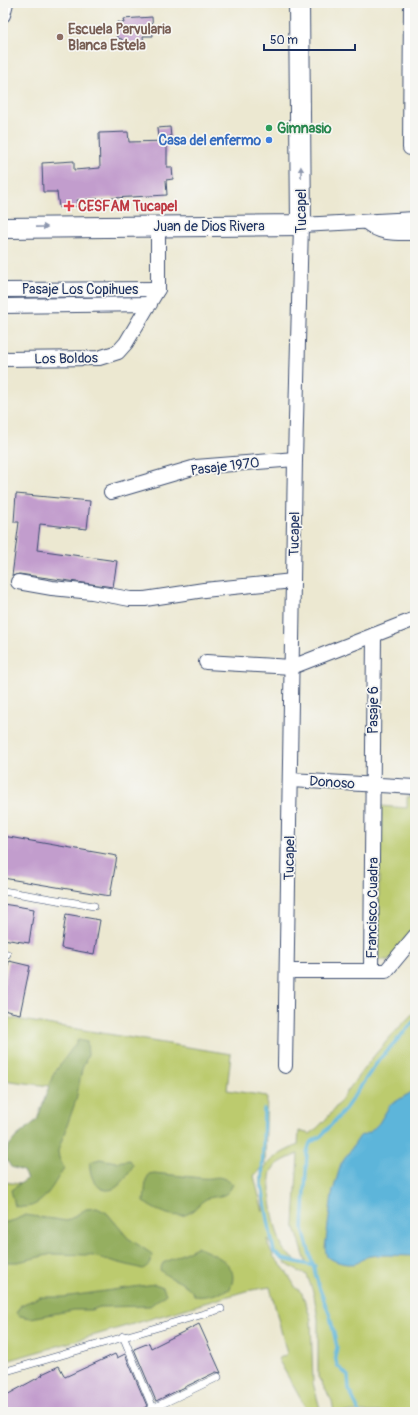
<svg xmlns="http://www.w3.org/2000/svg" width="418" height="1415" font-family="Pangolin,sans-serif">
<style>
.green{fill:#bccb6e;stroke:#6c7d66;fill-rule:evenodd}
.forest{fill:#95af61;stroke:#586f60}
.water{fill:#5db5da;stroke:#3c729c}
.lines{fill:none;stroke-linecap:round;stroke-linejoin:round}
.stream{stroke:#5db5da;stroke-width:3.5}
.building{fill:#c29dcd}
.service-casing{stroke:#3a4b6f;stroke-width:8}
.minor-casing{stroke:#3a4b6f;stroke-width:16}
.secondary-casing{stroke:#3a4b6f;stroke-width:22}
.service{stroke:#fff;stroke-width:7}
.minor{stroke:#fff;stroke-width:14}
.secondary{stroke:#fff;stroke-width:20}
.oneway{fill:#8d97ae}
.education-dot{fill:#8d6e63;stroke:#f6f6f2;stroke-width:1.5}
.leisure-dot{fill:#2e9e5b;stroke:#f6f6f2;stroke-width:1.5}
.shop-dot{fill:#3f7fe0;stroke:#f6f6f2;stroke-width:1.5}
.health-dot{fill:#e0444e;stroke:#f6f6f2;stroke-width:1.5}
.labels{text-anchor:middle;stroke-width:3.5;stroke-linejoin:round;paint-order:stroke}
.education-label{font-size:14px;font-weight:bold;fill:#785e54;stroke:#f6f6f2;text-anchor:start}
.leisure-label{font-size:14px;font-weight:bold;fill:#27864d;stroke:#f6f6f2;text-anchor:start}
.shop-label{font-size:14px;font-weight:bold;fill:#366cbe;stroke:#f6f6f2;text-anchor:end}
.health-label{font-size:14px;font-weight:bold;fill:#be3a42;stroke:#f6f6f2;text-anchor:start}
.street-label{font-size:14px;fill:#1b2f5e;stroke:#f6f6f2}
</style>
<rect width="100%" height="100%" fill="#f6f6f2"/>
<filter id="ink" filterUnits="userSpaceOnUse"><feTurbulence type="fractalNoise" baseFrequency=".025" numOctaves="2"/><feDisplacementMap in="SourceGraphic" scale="8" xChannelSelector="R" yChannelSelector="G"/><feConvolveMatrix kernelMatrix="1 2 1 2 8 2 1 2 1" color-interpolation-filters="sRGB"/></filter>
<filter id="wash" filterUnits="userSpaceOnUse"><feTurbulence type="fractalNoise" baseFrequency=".012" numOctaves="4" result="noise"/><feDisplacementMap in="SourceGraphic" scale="16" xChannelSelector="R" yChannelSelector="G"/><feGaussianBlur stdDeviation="0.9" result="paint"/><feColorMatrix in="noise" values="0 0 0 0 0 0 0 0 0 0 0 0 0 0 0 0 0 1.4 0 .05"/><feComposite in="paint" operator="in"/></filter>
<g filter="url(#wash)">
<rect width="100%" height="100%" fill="#ece8d1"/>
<!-- green -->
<g class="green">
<polygon points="407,797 415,797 415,926 389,960 378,960 380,806 407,808"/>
<path d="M415,1011V1412H334L332,1401L318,1377V1319L314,1295L307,1275C289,1268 275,1257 268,1239V1245L274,1257L286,1271L296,1288L302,1293L311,1319L313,1383L321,1412H308L278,1359L287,1354L270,1287L246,1291L3,1362V1182L29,1185L64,1088L3,1080V1017L231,1054L227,1090L267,1096L265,1163L254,1176L263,1212C264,1201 260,1189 261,1177C264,1159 284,1152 298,1145L299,1131L310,1134C332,1117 345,1093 362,1071C378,1050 396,1030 415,1011ZM298,1154L294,1224L307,1265C298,1262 290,1257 284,1250C276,1239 265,1181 272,1170C277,1162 291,1157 298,1154Z"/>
</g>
<!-- forest -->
<g class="forest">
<path d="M78,1040L87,1042L88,1055L82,1069L76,1100L58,1151L59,1158L64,1168C52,1186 42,1213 15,1206L11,1190L27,1179L23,1171L11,1167L5,1157L8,1147L16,1137L37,1120L53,1075Z"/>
<path d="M100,1159L116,1162L130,1160L133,1165C130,1173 121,1186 113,1189C97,1195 88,1174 90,1162Z"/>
<path d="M154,1173C170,1175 185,1176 201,1178C217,1180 216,1172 233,1184C226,1200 219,1194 206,1199C200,1202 195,1210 189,1213C178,1221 153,1210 144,1202L146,1181L149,1174Z"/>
<polygon points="97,1208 107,1213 128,1238 152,1254 151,1263 143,1269 89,1255 52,1254 18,1262 3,1262 3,1223 15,1220 25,1215 67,1221 86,1209"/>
<path d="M197,1247C214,1255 242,1263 230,1289C220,1293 205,1298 195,1296C186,1280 172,1282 160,1270L163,1263Z"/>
<polygon points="155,1284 163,1287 166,1294 150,1306 100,1307 91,1310 74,1310 31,1318 20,1316 16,1313 21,1305 40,1297 63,1297"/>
</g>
<!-- water -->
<path class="water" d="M415,1090V1256C400,1256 386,1254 371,1256C365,1256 362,1261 357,1263C347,1266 336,1262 327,1257L325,1248L332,1194L341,1164L360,1136L370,1132L379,1123L390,1105Z"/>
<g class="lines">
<!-- stream -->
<g class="stream">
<polyline points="264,1109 262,1187 274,1252 283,1259 315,1266"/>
<polyline points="359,1412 349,1389 348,1376 337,1365 335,1356 337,1347 330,1316 319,1287 303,1229 307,1152 310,1143 321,1136 343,1112 378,1061 415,1020"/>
</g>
</g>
<g id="blocks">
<!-- building -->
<g class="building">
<polygon points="152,17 153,36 143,36 144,47 123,48 122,39 117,38 117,22 124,23 123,19"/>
<polygon points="170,127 171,137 158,138 157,128"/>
<polygon points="128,132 129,142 167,141 167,167 172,167 173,179 166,180 167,195 77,200 78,206 59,208 57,192 43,192 42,163 74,161 74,170 100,168 99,133"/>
<polygon points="16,494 90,501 87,529 40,524 37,550 117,561 113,587 19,574 12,576 19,522 14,522"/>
<polygon points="3,836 117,856 110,896 3,878"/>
<polygon points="3,904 34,909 29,943 3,939"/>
<polygon points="66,914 100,920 94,954 61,948"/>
<polygon points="9,961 30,966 20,1014 3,1010 3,990"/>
<polygon points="199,1324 221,1373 216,1372 156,1401 134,1349 149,1343 151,1348"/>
<polygon points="115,1354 117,1358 125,1354 147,1406 141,1410 136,1412 3,1412 3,1397 43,1375 42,1374 59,1366 65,1377"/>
</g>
</g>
</g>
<g filter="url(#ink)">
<use href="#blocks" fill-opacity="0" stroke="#3a4b6f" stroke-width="1"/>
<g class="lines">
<!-- service casing -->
<g class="service-casing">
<g id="service">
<polyline points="3,891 94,906"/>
<polyline points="3,953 7,954"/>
<polyline points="123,1336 153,1408"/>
<polyline points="3,1372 221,1309"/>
<polyline points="145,1412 218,1377"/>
</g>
</g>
<!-- minor casing -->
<g class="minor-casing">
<g id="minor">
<polyline points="3,15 6,3"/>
<polyline points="410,148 411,3"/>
<path d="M366,222C381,235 396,233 415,233"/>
<polyline points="3,290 158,289"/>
<polyline points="3,306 150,304"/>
<polyline points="3,359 99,358 118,352 126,343 158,289 158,226"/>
<polyline points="111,492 196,467 295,459"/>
<polyline points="18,582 52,588 92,592 130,599 145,599 204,590 293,581"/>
<polyline points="206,662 292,667 415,619"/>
<polyline points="290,780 415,787"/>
<polyline points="287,971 371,971 374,635"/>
<polyline points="371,971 386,971 415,936"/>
<polyline points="285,1066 295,459 301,225 415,219"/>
</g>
</g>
<!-- secondary casing -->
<g class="secondary-casing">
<polyline id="secondary" points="3,228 301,225 299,3"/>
</g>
<!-- service -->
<use href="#service" class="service"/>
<!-- minor -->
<use href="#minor" class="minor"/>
<!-- secondary -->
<use href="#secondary" class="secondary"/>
</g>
<!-- one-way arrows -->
<defs><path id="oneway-solid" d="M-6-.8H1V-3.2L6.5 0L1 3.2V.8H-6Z"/></defs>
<g class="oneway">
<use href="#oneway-solid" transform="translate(301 172) rotate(-91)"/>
<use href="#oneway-solid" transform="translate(42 227) rotate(-1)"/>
</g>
</g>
<!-- markers -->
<circle class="education-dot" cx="60" cy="37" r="4"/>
<circle class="leisure-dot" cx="269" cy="128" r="4"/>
<circle class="shop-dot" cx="269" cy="140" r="4"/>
<path class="health-dot" d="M67 200h4v4h4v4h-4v4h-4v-4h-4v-4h4z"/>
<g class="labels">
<!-- education labels -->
<g class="education-label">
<text x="68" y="34">Escuela Parvularia<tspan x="68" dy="16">Blanca Estela</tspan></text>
</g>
<!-- leisure labels -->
<g class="leisure-label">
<text x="277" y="133">Gimnasio</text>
</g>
<!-- shop labels -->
<g class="shop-label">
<text x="261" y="145">Casa del enfermo</text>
</g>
<!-- health labels -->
<g class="health-label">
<text x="78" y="211">CESFAM Tucapel</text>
</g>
<!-- street labels -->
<g class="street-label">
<text transform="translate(301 211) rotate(-90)" y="5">Tucapel</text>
<text x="209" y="231">Juan de Dios Rivera</text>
<text x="80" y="294">Pasaje Los Copihues</text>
<text transform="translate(66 358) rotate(-1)" y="5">Los Boldos</text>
<text transform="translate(225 466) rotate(-7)" y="5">Pasaje 1970</text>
<text transform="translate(294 534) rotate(-89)" y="5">Tucapel</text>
<text transform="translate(373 710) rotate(-90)" y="5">Pasaje 6</text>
<text transform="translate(332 782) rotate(4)" y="5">Donoso</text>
<text transform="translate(289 858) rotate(-89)" y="5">Tucapel</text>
<text transform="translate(372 908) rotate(-89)" y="5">Francisco Cuadra</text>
</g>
</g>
<!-- margin -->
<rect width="418" height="1415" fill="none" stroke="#f6f6f2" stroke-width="16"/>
<!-- scale -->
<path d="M264 44v6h91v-6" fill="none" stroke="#1b2f5e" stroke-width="2"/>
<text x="270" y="44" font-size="12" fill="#1b2f5e" stroke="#f6f6f2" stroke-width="3" paint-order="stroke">50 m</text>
</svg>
